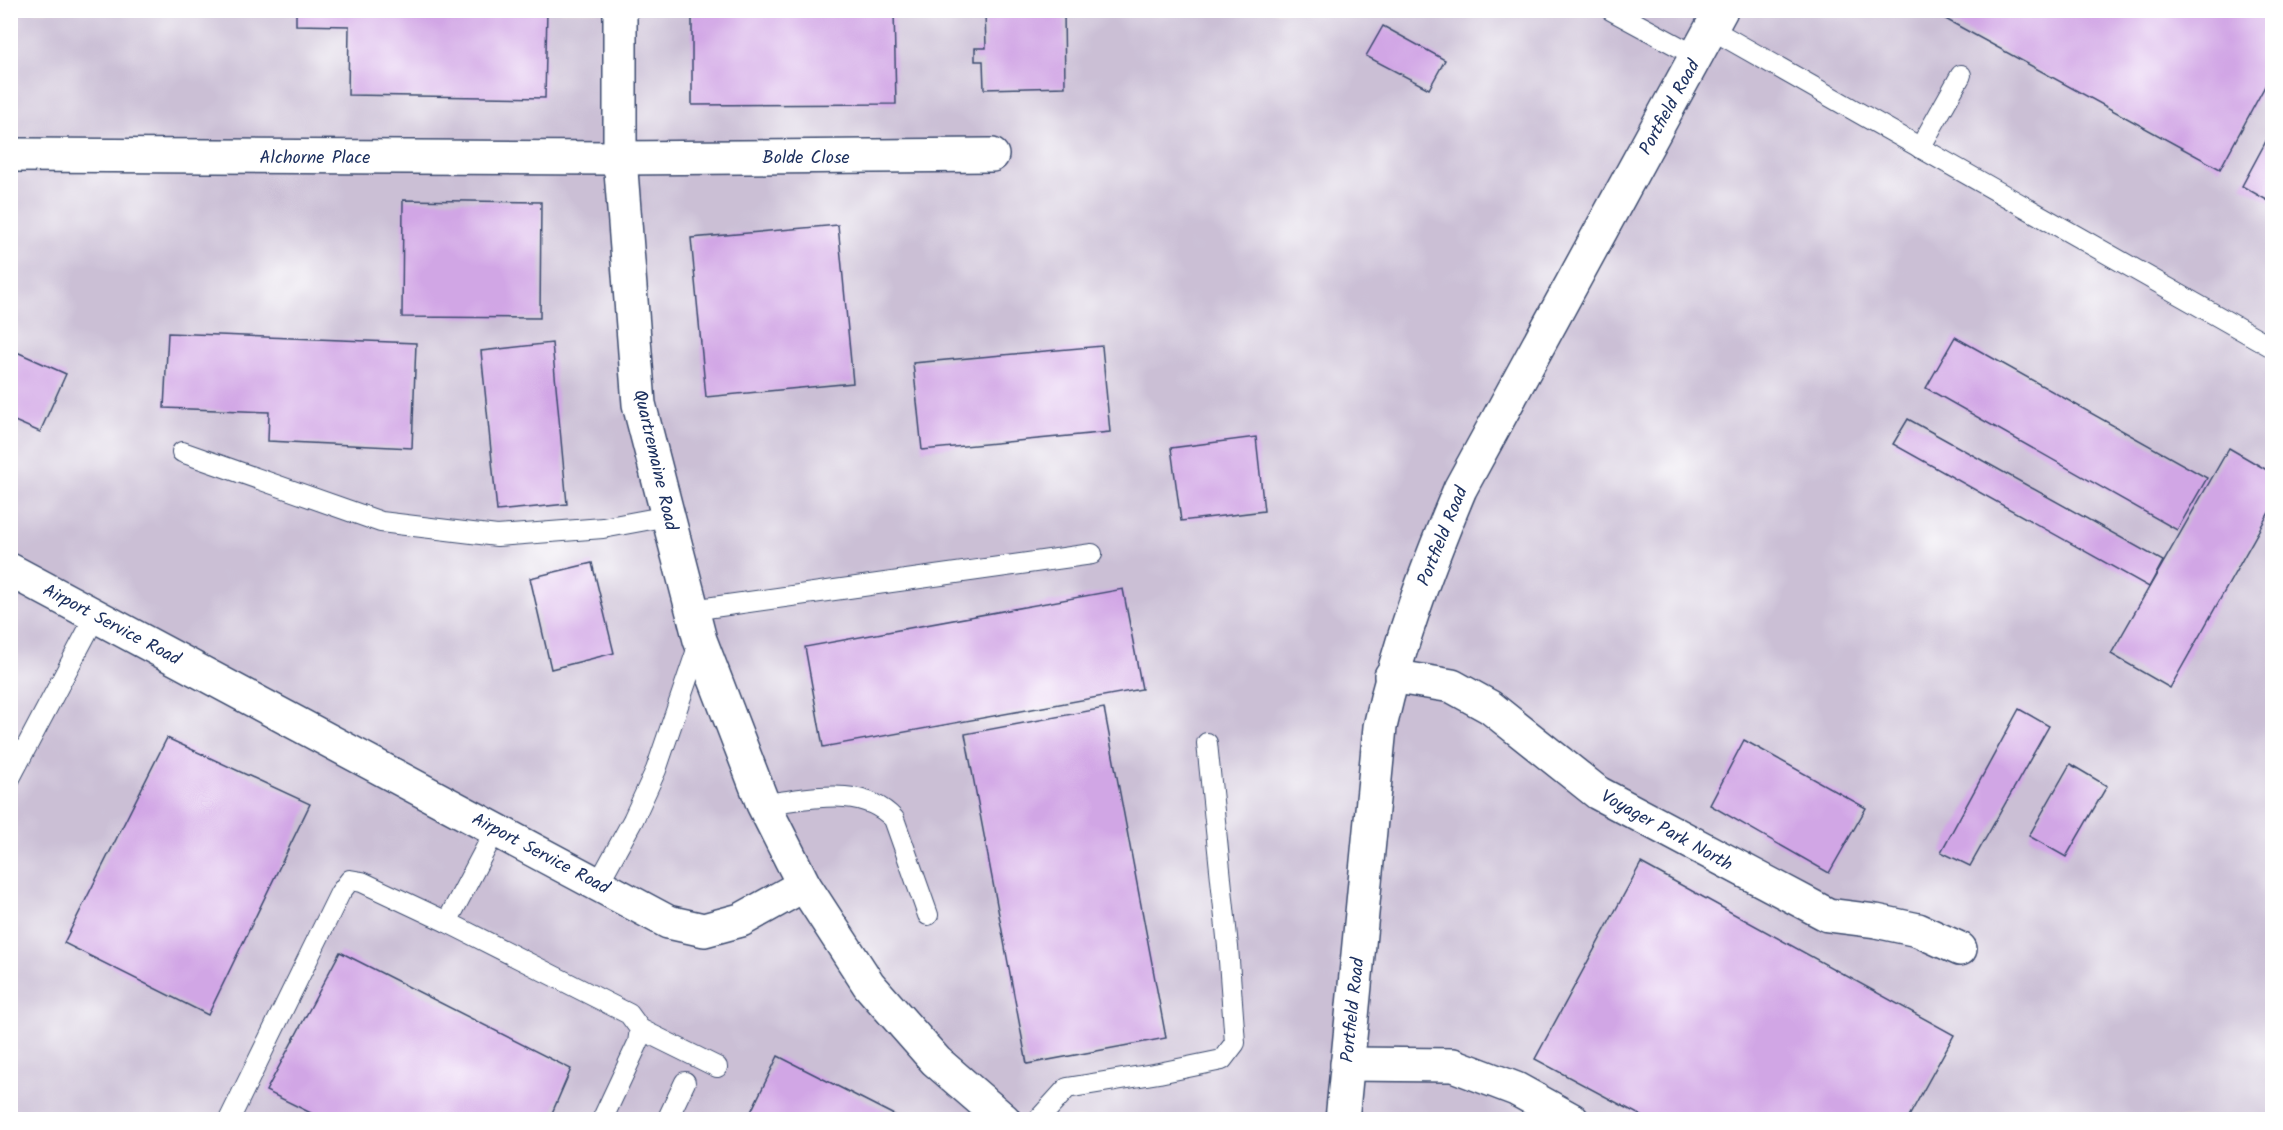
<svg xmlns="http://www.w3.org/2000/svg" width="2283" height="1130" font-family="Kalam,sans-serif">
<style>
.industrial{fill:#cbbfd5}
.building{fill:#d1a6e5}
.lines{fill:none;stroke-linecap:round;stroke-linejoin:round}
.lane-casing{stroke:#3b4a6e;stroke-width:22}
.street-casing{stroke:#3b4a6e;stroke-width:36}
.lane{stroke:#fff;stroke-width:20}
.street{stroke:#fff;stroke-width:33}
.labels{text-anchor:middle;stroke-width:4.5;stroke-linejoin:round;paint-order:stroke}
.street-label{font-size:18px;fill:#1b2f5e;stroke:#fff}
</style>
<rect width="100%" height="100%" fill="#fff"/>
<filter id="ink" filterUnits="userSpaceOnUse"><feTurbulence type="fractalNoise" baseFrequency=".0167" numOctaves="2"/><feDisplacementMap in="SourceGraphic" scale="12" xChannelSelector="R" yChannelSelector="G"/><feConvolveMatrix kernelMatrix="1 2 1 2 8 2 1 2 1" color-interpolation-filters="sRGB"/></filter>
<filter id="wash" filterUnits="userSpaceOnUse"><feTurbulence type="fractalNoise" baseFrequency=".008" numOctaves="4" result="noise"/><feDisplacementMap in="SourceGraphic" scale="24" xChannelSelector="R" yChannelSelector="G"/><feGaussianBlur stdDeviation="1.35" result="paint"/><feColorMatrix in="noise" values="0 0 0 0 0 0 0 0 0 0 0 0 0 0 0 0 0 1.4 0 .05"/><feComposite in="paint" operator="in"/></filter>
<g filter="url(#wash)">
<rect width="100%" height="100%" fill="#f3e4ca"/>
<!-- industrial -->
<polygon class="industrial" points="10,11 2272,11 2272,1119 11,1119"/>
<g id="blocks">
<!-- building -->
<g class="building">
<polygon points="296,10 547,10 545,98 348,95 349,26 296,25"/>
<polygon points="692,10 894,10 896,104 692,105"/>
<polygon points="1929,10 2272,10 2272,73 2220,169"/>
<polygon points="1064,11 1065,87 984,89 983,61 975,61 975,48 986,48 985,12"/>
<polygon points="1383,26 1445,60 1429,89 1366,56"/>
<polygon points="2272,130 2272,203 2242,186"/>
<polygon points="403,200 541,202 540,318 402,317"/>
<polygon points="838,225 853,383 706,397 691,238"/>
<polygon points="168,333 416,343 412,448 268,441 269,412 164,408"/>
<polygon points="1955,337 2207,478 2177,530 1926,388"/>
<polygon points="552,343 567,504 497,511 481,351"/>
<polygon points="1102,346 1110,432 922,450 913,363"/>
<polygon points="10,349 66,374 40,432 10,419"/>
<polygon points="1908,419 2163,561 2149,587 1893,444"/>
<polygon points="1256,437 1264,511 1181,521 1171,448"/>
<polygon points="2229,448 2272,473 2272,507 2170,688 2111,654"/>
<polygon points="592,563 614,653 551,669 530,578"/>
<polygon points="1123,589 1142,689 823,747 805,647"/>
<polygon points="1104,708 1166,1038 1027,1064 965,734"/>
<polygon points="2019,709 2049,726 1970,866 1941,852"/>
<polygon points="167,738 310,804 208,1015 64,943"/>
<polygon points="1744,740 1866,808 1829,873 1710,805"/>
<polygon points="2070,764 2107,786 2066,857 2029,836"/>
<polygon points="1641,863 1954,1035 1907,1120 1649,1120 1535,1059"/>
<polygon points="340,952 571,1069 549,1120 325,1120 266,1091"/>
<polygon points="778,1056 904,1120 747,1120"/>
</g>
</g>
</g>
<g filter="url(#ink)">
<use href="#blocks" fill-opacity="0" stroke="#3b4a6e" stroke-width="1.5"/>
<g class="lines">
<!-- lane casing -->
<g class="lane-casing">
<g id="lane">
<polyline points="1611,10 1696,56"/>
<polyline points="1711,29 2272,347"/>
<polyline points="1920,148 1961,75"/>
<polyline points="182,452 381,522 497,536 603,528 668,516"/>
<polyline points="692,610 1092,554"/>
<polyline points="10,778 96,615"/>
<path d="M763,804C806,800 861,783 894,819L928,915"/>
<polyline points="598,884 633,820 656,770 700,641"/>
<polyline points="447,922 496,829"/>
<polyline points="640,1029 717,1067"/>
<polyline points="229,1120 340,893 350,880 362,882 447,922 629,1014 640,1029 638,1043 602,1120"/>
<polyline points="667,1120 685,1082"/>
<polyline points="1038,1120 1067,1088 1159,1073 1222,1060 1235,1043 1228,947 1207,743"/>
</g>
</g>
<!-- street casing -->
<g class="street-casing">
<g id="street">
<polyline points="620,10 620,158 639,404 700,640 763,804 804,885 869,985 936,1061 1004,1120"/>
<polyline points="10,155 620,158 992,155"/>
<polyline points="10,570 668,922 704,930 741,920 804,885"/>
<polyline points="1391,676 1452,686 1490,707 1598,793 1828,915 1876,921 1918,930 1960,949"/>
<polyline points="1347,1064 1453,1065 1516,1089 1572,1120"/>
<path d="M1342,1120L1380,727C1399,642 1427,568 1460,489L1721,10"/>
</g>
</g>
<!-- lane -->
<use href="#lane" class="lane"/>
<!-- street -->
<use href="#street" class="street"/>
</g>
</g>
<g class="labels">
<!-- street labels -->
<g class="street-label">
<text transform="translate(1669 107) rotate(-61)" y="6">Portfield Road</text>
<text x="315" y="163">Alchorne Place</text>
<text x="806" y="163">Bolde Close</text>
<text transform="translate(656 460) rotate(77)" y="6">Quartremaine Road</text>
<text transform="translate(1442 536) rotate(-68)" y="6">Portfield Road</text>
<text transform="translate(112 624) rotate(28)" y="6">Airport Service Road</text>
<text transform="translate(1667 830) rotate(29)" y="6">Voyager Park North</text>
<text transform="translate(541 853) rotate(28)" y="6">Airport Service Road</text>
<text transform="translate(1352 1010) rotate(-84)" y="6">Portfield Road</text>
</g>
</g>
<!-- margin -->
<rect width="2283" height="1130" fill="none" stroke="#fff" stroke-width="36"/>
</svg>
